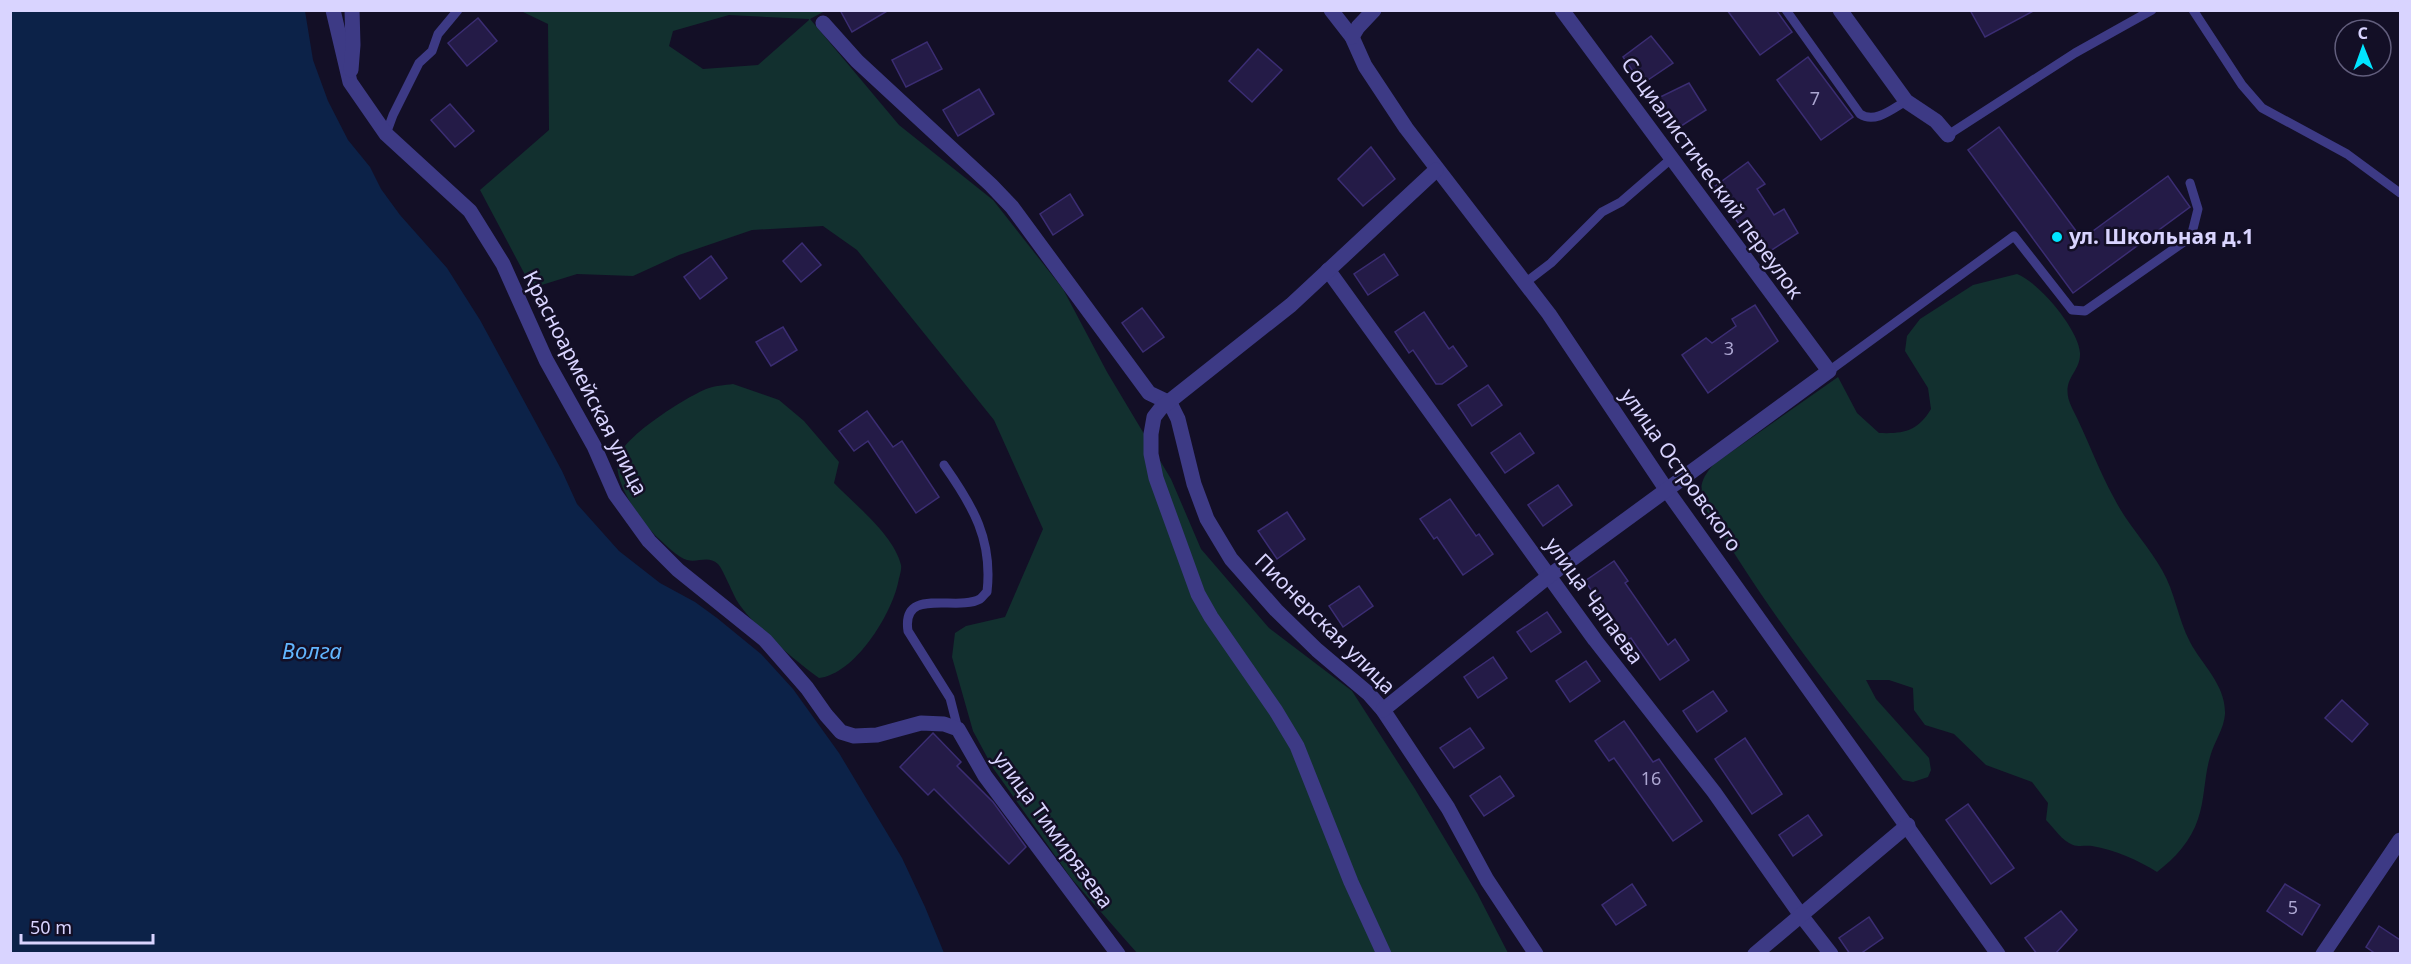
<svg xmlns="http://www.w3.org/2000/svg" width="2411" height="964" font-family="'Noto Sans',sans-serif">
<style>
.green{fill:#12302f;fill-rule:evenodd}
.water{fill:#0c2248}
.building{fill:#241b47;stroke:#3b2d73;stroke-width:1.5}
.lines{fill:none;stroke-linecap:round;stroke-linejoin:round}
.service{stroke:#3d3a85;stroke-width:9}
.minor{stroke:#3d3a85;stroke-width:15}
.poi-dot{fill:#00e5ff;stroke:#130f26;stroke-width:2}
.labels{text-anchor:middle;stroke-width:5;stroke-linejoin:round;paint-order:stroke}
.number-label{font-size:18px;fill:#aca6d1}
.street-label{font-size:21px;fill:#d9d4ff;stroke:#130f26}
.poi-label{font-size:21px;font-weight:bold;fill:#d9d4ff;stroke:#130f26;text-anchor:start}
.water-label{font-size:22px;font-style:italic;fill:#62b6ff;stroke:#130f26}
</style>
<rect width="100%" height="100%" fill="#130f26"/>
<!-- green -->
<g class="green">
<path d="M521,11H825L810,19L899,125L993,200L1063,289L1107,372L1171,479L1201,549L1269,628L1352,691L1415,789L1477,893L1508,953H1137L1071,878L993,768L973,731L952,657L955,633L966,626L1005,617L1043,529L994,420L857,250L823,226L752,230L679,255L633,276L577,274L532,288L480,190L549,130L548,24ZM729,15L809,19V20L758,65L703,69L669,46L673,31Z"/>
<path d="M2017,274C2039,282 2079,330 2080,353C2081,374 2058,379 2072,408C2087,437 2098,469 2114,498C2127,524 2148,545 2162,570C2175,592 2178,619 2190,642C2202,665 2226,685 2225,714C2224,729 2214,742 2210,757C2204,777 2205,799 2198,819C2191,841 2175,858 2157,872C2138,860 2115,850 2092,846C2086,845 2079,847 2073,845C2062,841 2054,828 2046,820L2048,803L2032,782L1986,765L1954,734L1925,725L1914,710L1913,688L1889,680H1866L1876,699L1929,758L1931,770L1928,777L1913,782L1903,780C1844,708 1786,635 1736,556C1725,538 1707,519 1702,497C1699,483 1705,474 1714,464L1838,377L1857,413L1879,433C1904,434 1918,431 1931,409L1928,388L1905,351L1907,336L1920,319L1973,285Z"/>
<path d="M733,384L779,400L804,421L839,462L834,483C855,505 894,535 901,565C902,570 899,577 898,583C891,615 855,674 819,678C797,662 754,626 739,604C733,595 723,569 718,564C708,555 698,563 687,560C677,557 666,545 658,538C642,523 612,482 618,458C624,436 685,398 706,389C714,386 725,385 733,384Z"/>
</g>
<!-- water -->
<polygon class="water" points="10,11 305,11 313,60 328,101 348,140 370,167 381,189 400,215 447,268 480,320 562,471 577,504 619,551 660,583 695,602 717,618 761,654 793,689 839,753 902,858 925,907 944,953 11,953"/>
<!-- building -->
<g class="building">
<polygon points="840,10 889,10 852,32"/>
<polygon points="1727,10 1776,10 1792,32 1760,55"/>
<polygon points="1970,10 2035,10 1985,37"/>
<polygon points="478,18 497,41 467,66 448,43"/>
<polygon points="1651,36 1673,63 1642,84 1623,57"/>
<polygon points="927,42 942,69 906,87 892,60"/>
<polygon points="1258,49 1282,70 1252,102 1229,81"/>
<polygon points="1808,57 1853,117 1821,140 1777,80"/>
<polygon points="1689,83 1706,110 1675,130 1654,100"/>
<polygon points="979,89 994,114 958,136 943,110"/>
<polygon points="450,104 474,131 455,147 431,120"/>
<polygon points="1999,127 2082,239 2168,176 2190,207 2073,293 1968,150"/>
<polygon points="1371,147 1395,179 1363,206 1338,179"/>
<polygon points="1748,162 1765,184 1757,189 1774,215 1784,209 1798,233 1761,257 1714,187"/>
<polygon points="1070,194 1083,215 1053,235 1040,214"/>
<polygon points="802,243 821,265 801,282 783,261"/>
<polygon points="1384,254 1398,275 1368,295 1354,274"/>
<polygon points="711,256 727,278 700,299 684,277"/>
<polygon points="1755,305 1778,341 1708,393 1682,355 1706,338 1712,343 1736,326 1732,319"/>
<polygon points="1142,308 1164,337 1143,352 1122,323"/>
<polygon points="1424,312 1449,349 1453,346 1467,366 1442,384 1436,384 1413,350 1409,353 1395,332"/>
<polygon points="783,327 797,350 771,366 756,342"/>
<polygon points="1488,385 1502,405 1472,426 1458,405"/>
<polygon points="867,411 893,447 902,441 939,497 916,513 868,441 854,451 839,431"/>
<polygon points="1520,433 1534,453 1505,473 1491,453"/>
<polygon points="1558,485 1572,505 1543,526 1528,505"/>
<polygon points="1450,499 1476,536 1479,534 1493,554 1463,575 1437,537 1434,539 1420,519"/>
<polygon points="1287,512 1305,539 1277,559 1258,531"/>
<polygon points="1614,561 1628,581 1625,583 1668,645 1675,639 1689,660 1660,680 1631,638 1623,643 1609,623 1612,621 1585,581"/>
<polygon points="1359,586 1373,606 1343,627 1329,606"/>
<polygon points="1547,612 1561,632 1531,652 1517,632"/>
<polygon points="1493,657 1507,678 1478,698 1464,677"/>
<polygon points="1586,661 1600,681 1570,702 1556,681"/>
<polygon points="1713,691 1727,711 1697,732 1683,711"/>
<polygon points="2342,700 2368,724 2352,742 2325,718"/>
<polygon points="1624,721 1653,762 1659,759 1702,821 1673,841 1614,758 1609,761 1595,741"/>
<polygon points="1470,728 1484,748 1454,768 1440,748"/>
<polygon points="933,733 961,762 957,766 993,802 1026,847 1009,864 934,789 928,795 900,767"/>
<polygon points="1745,738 1782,794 1752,814 1715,759"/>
<polygon points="1500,776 1514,796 1484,816 1470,796"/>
<polygon points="1968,804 2014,868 1991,884 1946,820"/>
<polygon points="1808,815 1822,835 1793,856 1779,835"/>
<polygon points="1632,884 1646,905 1616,925 1602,905"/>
<polygon points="2285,884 2320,905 2302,935 2267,911"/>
<polygon points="2061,911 2077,930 2055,954 2037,954 2025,938"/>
<polygon points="1869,917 1883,938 1860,954 1850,954 1839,938"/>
<polygon points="2379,926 2400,940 2400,954 2376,954 2366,947"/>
</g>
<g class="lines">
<!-- service -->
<g class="service">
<path d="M1786,10L1860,114C1875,124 1892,109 1906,101"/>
<polyline points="2193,10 2242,85 2262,108 2347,154 2400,193"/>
<polyline points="386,134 393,115 419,63 432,51 438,34 458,10"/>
<polyline points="1948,135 2075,53 2152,10"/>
<polyline points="1525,283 1551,263 1602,212 1621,202 1672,158"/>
<polyline points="1829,371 2014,236 2072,310 2085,311 2191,237 2198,209 2190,183"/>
<path d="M944,465C973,506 993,540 987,592C984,594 983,597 980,599C957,612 901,586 908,631L950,698L958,729"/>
</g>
<!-- minor -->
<g class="minor">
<polyline points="333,10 350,82 386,134 470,211 503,264 546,360 594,446 615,494 649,541 678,570 765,640 807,688 826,715 841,732 854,736 877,735 921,723 944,724 958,729 985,776 1118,954"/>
<polyline points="1331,10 1352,37 1365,66 1406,128 1549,314 1666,489 1998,954"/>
<polyline points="1840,10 1906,101 1936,121 1948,135"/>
<polyline points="823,23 857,61 991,185 1012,207 1149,393 1170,403"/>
<polyline points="1352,37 1358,27 1374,10"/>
<polyline points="351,70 353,45 352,10"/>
<polyline points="1328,270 1595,640 1714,792 1800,914 1831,954"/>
<polyline points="1170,403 1178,419 1194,484 1207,519 1231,559 1276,610 1317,650 1369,694 1383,710 1448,808 1487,880 1536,954"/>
<polyline points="1383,710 1549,576 1829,371 1562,10"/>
<polyline points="1384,954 1351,882 1297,746 1276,711 1211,617 1198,594 1156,478 1151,454 1151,434 1154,417 1161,408 1291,305 1436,170"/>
<polyline points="1755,954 1908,825"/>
<polyline points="2323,954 2400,840"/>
</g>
</g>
<!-- markers -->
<circle class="poi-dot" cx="2057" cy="237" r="6"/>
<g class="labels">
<!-- number labels -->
<g class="number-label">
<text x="1815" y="105">7</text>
<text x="1729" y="355">3</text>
<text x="1651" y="785">16</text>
<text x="2293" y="914">5</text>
</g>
<!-- street labels -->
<g class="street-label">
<text transform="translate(1712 178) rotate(54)" y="7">Социалистический переулок</text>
<text transform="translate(585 383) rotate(63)" y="7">Красноармейская улица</text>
<text transform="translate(1681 470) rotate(55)" y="7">улица Островского</text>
<text transform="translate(1594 601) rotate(54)" y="7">улица Чапаева</text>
<text transform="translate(1325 624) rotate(45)" y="7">Пионерская улица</text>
<text transform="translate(1053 830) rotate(54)" y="7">улица Тимирязева</text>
</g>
<!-- poi labels -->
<g class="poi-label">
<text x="2069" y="244">ул. Школьная д.1</text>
</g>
<!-- water labels -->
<g class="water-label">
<text x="312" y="659">Волга</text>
</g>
</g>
<!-- border -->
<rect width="2411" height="964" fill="none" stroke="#d9d4ff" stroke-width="24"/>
<!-- north arrow -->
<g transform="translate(2363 48) rotate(359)"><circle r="28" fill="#130f26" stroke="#625e7d" stroke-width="1.5"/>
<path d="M0-4.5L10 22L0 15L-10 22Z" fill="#00e5ff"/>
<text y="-9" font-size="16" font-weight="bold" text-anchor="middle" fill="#d9d4ff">С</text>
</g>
<!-- scale -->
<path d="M21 934v9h132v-9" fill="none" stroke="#d9d4ff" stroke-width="3"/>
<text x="30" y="934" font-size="18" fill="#d9d4ff" stroke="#130f26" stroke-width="4.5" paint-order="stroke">50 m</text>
</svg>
